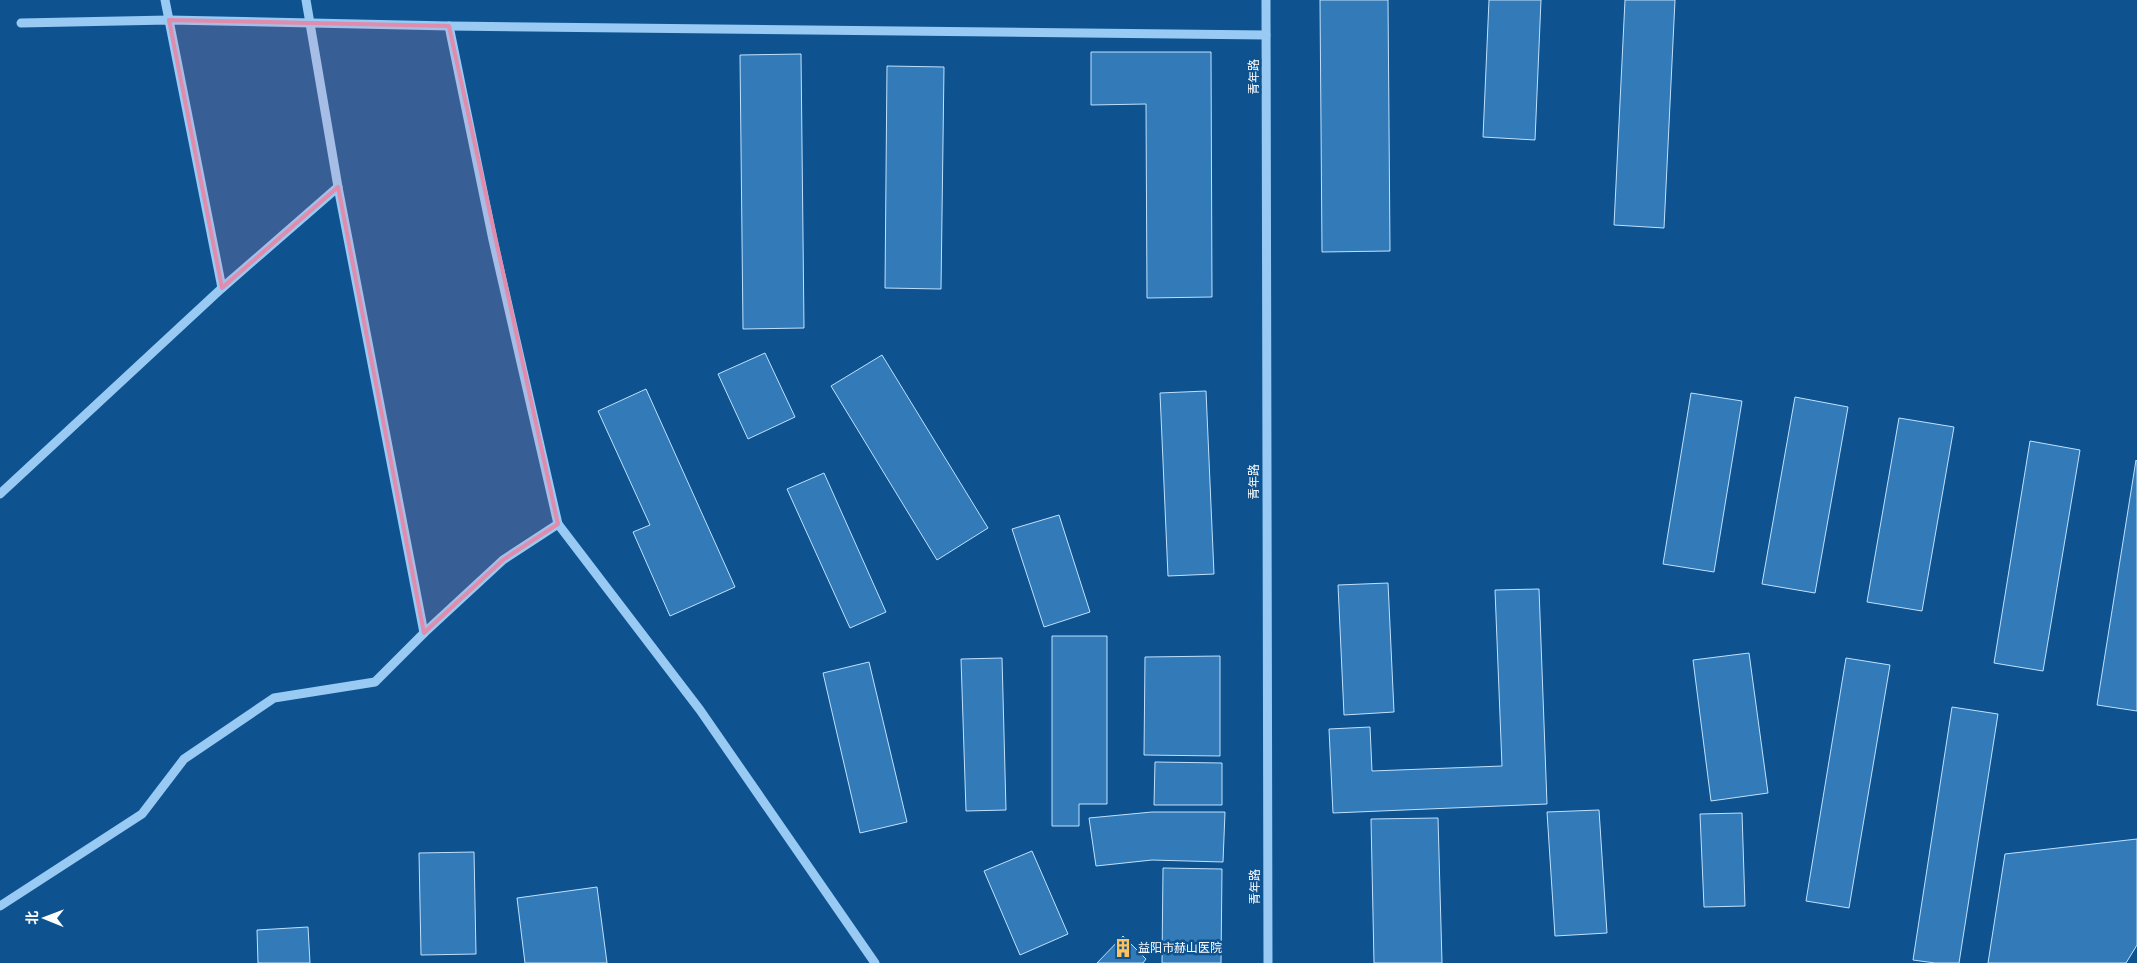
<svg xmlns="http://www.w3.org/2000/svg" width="2137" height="963" font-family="Roboto,'Noto Sans SC',sans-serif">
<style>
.building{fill:#327ab8;stroke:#bfe1fe}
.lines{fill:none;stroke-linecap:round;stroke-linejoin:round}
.minor{stroke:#98caf4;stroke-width:9}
.marked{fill:#e08cad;fill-opacity:0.2;stroke:#e08cad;stroke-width:4;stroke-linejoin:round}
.labels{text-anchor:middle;stroke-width:5;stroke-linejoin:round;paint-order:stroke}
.street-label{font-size:12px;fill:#fff;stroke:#0e5390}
.poi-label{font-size:12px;fill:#fff;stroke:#0e5390;text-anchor:start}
</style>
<rect width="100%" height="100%" fill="#0e5390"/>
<!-- building -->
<g class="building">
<polygon points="1320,0 1388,0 1390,251 1322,252"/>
<polygon points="1489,0 1541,0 1535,140 1483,137"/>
<polygon points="1625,0 1675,0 1664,228 1614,225"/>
<polygon points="1091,52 1211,52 1212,297 1147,298 1146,104 1091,105"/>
<polygon points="801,54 804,328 743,329 740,55"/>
<polygon points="887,66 944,67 941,289 885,288"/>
<polygon points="765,353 795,417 748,439 718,374"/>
<polygon points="882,355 988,528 937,560 831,386"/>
<polygon points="646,389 735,587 670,616 633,532 650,525 598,411"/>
<polygon points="1206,391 1214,574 1168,576 1160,393"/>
<polygon points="1691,393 1742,401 1714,572 1663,564"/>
<polygon points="1795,397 1848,407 1815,593 1762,584"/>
<polygon points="1899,418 1954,427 1922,611 1867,602"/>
<polygon points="2030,441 2080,450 2043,671 1994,663"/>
<polygon points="2136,460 2137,461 2137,711 2097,705"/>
<polygon points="824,473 886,612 850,628 787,489"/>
<polygon points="1059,515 1090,612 1044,627 1012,529"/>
<polygon points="1388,583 1394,712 1344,715 1338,585"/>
<polygon points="1539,589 1547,804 1333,813 1329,729 1370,727 1372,771 1502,766 1495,590"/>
<polygon points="1052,636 1107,636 1107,804 1079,804 1079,826 1052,826"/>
<polygon points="1749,653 1768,793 1711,801 1693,660"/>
<polygon points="1220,656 1220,756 1144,755 1145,657"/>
<polygon points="1002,658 1006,810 966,811 961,659"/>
<polygon points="1846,658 1890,665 1849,908 1806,901"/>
<polygon points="869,662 907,822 860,833 823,673"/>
<polygon points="1952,707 1998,714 1959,963 1935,963 1913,960"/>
<polygon points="1155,762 1222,763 1222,805 1154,805"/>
<polygon points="1599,810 1607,933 1555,936 1547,812"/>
<polygon points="1152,812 1225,812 1223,862 1152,860 1096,866 1089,818"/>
<polygon points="1742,813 1745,906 1704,907 1700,814"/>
<polygon points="1438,818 1442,963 1374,963 1371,819"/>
<polygon points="2137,839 2137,945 2126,963 1988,963 2005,854"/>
<polygon points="1032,851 1068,934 1020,955 984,871"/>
<polygon points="474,852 476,954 421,955 419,853"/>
<polygon points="1163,868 1222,869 1221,963 1162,963"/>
<polygon points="597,887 607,963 525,963 517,898"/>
<polygon points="308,927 310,963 258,963 257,930"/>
<polygon points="1123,936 1146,959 1143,963 1097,963"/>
</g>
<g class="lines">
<!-- minor -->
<g class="minor">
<polyline points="165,0 222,288"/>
<polyline points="1266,0 1268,963"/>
<polyline points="21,23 169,20 449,26 1266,35"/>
<polyline points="449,26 493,240 558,524 700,710 875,963"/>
<polyline points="338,187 424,633 503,560 558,524"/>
<polyline points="0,494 222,288 338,187 306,0"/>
<polyline points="0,906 142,814 184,759 274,698 375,682 424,633"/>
</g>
</g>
<!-- marked area -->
<path class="marked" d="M169,20L449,26L558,524L503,560L424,633L338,187L222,288Z"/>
<!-- icons -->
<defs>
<g id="building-bare" transform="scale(1.5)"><path d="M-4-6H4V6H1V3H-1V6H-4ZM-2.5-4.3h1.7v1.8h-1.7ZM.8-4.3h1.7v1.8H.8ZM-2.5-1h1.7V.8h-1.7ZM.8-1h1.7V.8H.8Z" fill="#ffc15b" stroke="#0e5390" stroke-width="2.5" paint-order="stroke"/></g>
</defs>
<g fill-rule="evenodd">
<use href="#building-bare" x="1123" y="948"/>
</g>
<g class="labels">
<!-- street labels -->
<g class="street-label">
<text transform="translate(1254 77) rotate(-90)" y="4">青年路</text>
<text transform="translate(1254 482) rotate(-90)" y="4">青年路</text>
<text transform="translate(1255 887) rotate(-90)" y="4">青年路</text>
</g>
<!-- poi labels -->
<g class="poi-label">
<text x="1138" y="952">益阳市赫山医院</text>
</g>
</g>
<!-- north arrow -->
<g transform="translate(45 918) rotate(271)" stroke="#0e5390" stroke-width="4" paint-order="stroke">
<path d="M0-4L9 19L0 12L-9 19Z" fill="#ffffff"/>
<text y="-8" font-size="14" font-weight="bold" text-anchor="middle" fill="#ffffff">北</text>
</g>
</svg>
